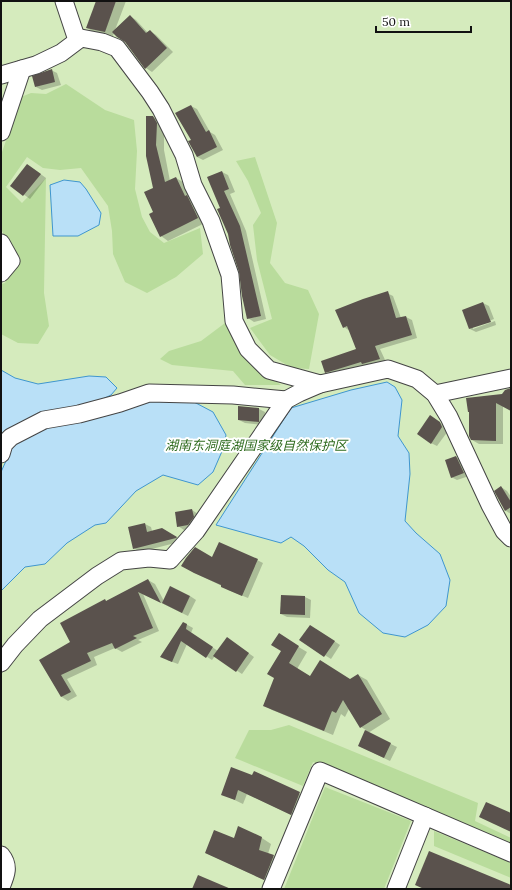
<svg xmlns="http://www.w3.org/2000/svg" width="512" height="890" font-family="Lora,'Noto Sans SC',serif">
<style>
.green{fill:#d5ebbd}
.forest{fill:#b9dc9c}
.water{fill:#b9e0f7;stroke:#3f96cf}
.shadow{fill:#0003}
.building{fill:#5a524d}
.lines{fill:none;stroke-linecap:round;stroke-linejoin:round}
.minor-casing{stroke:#444;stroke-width:19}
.minor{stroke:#fff;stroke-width:17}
.labels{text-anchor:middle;stroke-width:4;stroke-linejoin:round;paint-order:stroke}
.park-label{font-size:13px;font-style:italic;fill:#2f6b1f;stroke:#fff}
</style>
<rect width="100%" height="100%" fill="#fffdf5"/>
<!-- green -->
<rect class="green" x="1" y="1" width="510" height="888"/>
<!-- forest -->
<g class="forest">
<polygon points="66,84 105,110 134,120 137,151 135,189 142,217 150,232 164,243 200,228 203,254 176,277 147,293 125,282 113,254 112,231 108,206 81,168 60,170 43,168 27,157 6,187 22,203 46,178 44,293 49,326 38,344 18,343 1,334 1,284 5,283 16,257 1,229 1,155 21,97 31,93 46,94"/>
<polygon points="255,157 277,223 270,263 285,283 308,290 319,314 309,369 292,368 270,355 250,328 272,319 257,260 253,225 261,213 248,181 236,161"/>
<polygon points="225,323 238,346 259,369 281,385 245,385 233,371 172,365 160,359 169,351 201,341"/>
<polygon points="289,725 478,803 475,821 511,838 511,845 313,762 303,786 235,758 249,730 271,730"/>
<polygon points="325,787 411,821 384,889 284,889"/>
<polygon points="434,831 511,863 511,878 434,846"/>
</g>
<!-- water -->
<g class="water">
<polygon points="64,180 80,182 86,189 101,213 99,225 78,236 53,236 50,185"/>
<polygon points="1,370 15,378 38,384 89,376 106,377 117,388 111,395 84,408 3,434 1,433"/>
<polygon points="387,382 395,387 402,400 398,436 409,453 410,474 405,521 416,533 440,554 450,580 446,606 428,625 405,637 383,633 359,613 345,582 328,570 304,546 291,537 281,543 216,525 291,408 351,390"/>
<polygon points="157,399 194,402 213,412 226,435 223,449 213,472 198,485 163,475 136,491 106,523 95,525 67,543 45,564 25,567 1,591 1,472 15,441 32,429"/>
</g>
<!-- shadow -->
<g class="shadow">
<polygon points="97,1 126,1 115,30 130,16 136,20 148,33 150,31 156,35 173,52 152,72 146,68 126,41 114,33 113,36 95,33 87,28"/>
<polygon points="51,70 57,73 61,85 42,90 36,87"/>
<polygon points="191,106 197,109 210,132 215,135 223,150 203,160 197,157 192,140"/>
<polygon points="153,117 161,121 164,128 164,150 170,181 176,178 183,182 205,223 168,241 161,236 155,212"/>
<polygon points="28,165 46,178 30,199 12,186"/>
<polygon points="222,172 228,175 235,192 230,194 246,231 266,319 254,322 248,318 240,271 221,208"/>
<polygon points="387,293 393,296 401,318 406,317 412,320 417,338 380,349 386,362 369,367 365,365 332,375 326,372 357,350 350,331 344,327"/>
<polygon points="483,303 489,306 494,319 473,327 473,329 495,321 496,325 476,332 470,329"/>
<polygon points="511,390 511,410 503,406 503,444 479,444 472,440 470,412"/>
<polygon points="239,407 259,409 265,412 264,425 245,423 239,420"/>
<polygon points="435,420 444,425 448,431 437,446 431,443"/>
<polygon points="456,457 462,461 469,476 457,480 451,477"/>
<polygon points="501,487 507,491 511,497 511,514 506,511 496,491"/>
<polygon points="192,510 198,514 194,528 184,530 178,526"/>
<polygon points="145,524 151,527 152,531 162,529 183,541 140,552 134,548"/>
<polygon points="213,558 257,560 263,563 248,598 228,590 222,586 201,576 182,566"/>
<polygon points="148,580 155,584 164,601 190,596 196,600 188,616 143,594 159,631 138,640 142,642 122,652 115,648 94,657 97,665 67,679 77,696 68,701 62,697 41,660 71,643 107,601"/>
<polygon points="282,596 305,597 311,600 310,618 287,617 281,614"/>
<polygon points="184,623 193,628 191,633 218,651 233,642 254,657 242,674 215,656 212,660 187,644 178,664 167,660"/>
<polygon points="316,629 340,645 331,659 301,640"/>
<polygon points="287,640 307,652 297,669 311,677 351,680 358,675 367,680 390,719 368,733 397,747 390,761 359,746 366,730 361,727 349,709 345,717 341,714 333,735 272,710 264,705 275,678"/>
<polygon points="255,772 308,798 300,819 247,794 243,804 222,794 253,776"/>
<polygon points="262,838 271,844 268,854 283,861 273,884 206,853 235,839"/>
</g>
<!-- building -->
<g class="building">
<polygon points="96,1 116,1 105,32 86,28"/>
<polygon points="130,15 146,33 150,30 167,48 145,69 125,42 117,37 112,32"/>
<polygon points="52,69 55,82 35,87 32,76"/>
<polygon points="191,105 206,132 209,130 217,147 197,157 188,141 191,140 175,113"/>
<polygon points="146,116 153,116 157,123 156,145 165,182 176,177 185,196 187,195 198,218 160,237 149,214 153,212 144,192 153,188 146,156"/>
<polygon points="27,164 41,174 23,196 10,186"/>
<polygon points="222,171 229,189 224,191 240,226 261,316 247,319 242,296 239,272 230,245 228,234 217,209 220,208 207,177"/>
<polygon points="388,291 396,318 406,316 412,335 375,346 380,359 362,364 361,362 325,373 321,361 356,349 347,326 343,328 335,310 363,299"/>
<polygon points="483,302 491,322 469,329 462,310"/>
<polygon points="511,388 511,411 496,403 496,441 471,440 469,436 469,412 468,412 466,398 502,394 505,390"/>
<polygon points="238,406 259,408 259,422 238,420"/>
<polygon points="430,415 440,422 442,427 431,444 417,434"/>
<polygon points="456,456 464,473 451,478 445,460"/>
<polygon points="501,486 511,502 511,507 505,511 494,491"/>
<polygon points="192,509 194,517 188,525 177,527 175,512"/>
<polygon points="145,523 147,532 162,528 177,537 176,538 133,549 128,527"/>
<polygon points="219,542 258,559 242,596 221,587 221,585 194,573 181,566 186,558 195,547 212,557"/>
<polygon points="148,579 161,603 138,592 153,628 133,636 137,638 115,649 112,643 87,653 91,661 61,675 71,692 61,697 39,660 70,642 60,623 105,599 106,601"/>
<polygon points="170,586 190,596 182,613 162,603"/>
<polygon points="281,595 305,596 305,615 280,614"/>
<polygon points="183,622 187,624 186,629 213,647 206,658 181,641 172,662 160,657"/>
<polygon points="310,625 335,641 324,657 299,640"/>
<polygon points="279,633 299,646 289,663 310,676 320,660 350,679 358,674 382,714 360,728 343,700 336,713 332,711 324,731 263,706 274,678 267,674 281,651 271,645"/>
<polygon points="227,637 249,653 236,672 213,656"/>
<polygon points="365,730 391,743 384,758 358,746"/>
<polygon points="231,767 252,775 254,771 300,792 291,815 238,790 235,800 221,795"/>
<polygon points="486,802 511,813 511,832 479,817"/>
<polygon points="238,826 262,837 259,850 274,855 264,880 205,853 214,830 234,838"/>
<polygon points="429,851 511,885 511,889 424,889 415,885"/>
<polygon points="198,875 231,889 192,889"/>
</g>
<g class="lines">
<!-- minor casing -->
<g class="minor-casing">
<g id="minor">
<polyline points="64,1 77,40"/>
<polyline points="1,75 36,65 61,53 81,38 102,42 117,48 150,92 161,109 184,155 193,185 211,221 230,275 234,321 248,349 269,370 320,384"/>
<polyline points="1,132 22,69"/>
<polyline points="1,243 11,261 1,273"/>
<polyline points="435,394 511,378"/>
<polyline points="1,454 4,444 11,437 44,420 79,414 120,403 149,393 233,395 286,400"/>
<polyline points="1,663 15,645 40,619 97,576 121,561 149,558 170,560 196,531 286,400 299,393 320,384 388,369 417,379 435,394 449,417 490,505 504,531 511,538"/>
<path d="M1,855C10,866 6,875 1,887"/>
<polyline points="271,889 320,771 511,853"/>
<polyline points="396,889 425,816"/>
</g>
</g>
<!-- minor -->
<use href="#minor" class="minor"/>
</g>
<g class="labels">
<!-- park labels -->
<g class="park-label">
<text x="256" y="450">湖南东洞庭湖国家级自然保护区</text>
</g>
</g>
<!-- border -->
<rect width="512" height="890" fill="none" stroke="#111111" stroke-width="4"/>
<!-- scale -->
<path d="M376 26v6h95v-6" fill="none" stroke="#111111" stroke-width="2"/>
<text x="382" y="26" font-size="12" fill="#111111" stroke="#ffffff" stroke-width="3" paint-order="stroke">50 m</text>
</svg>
